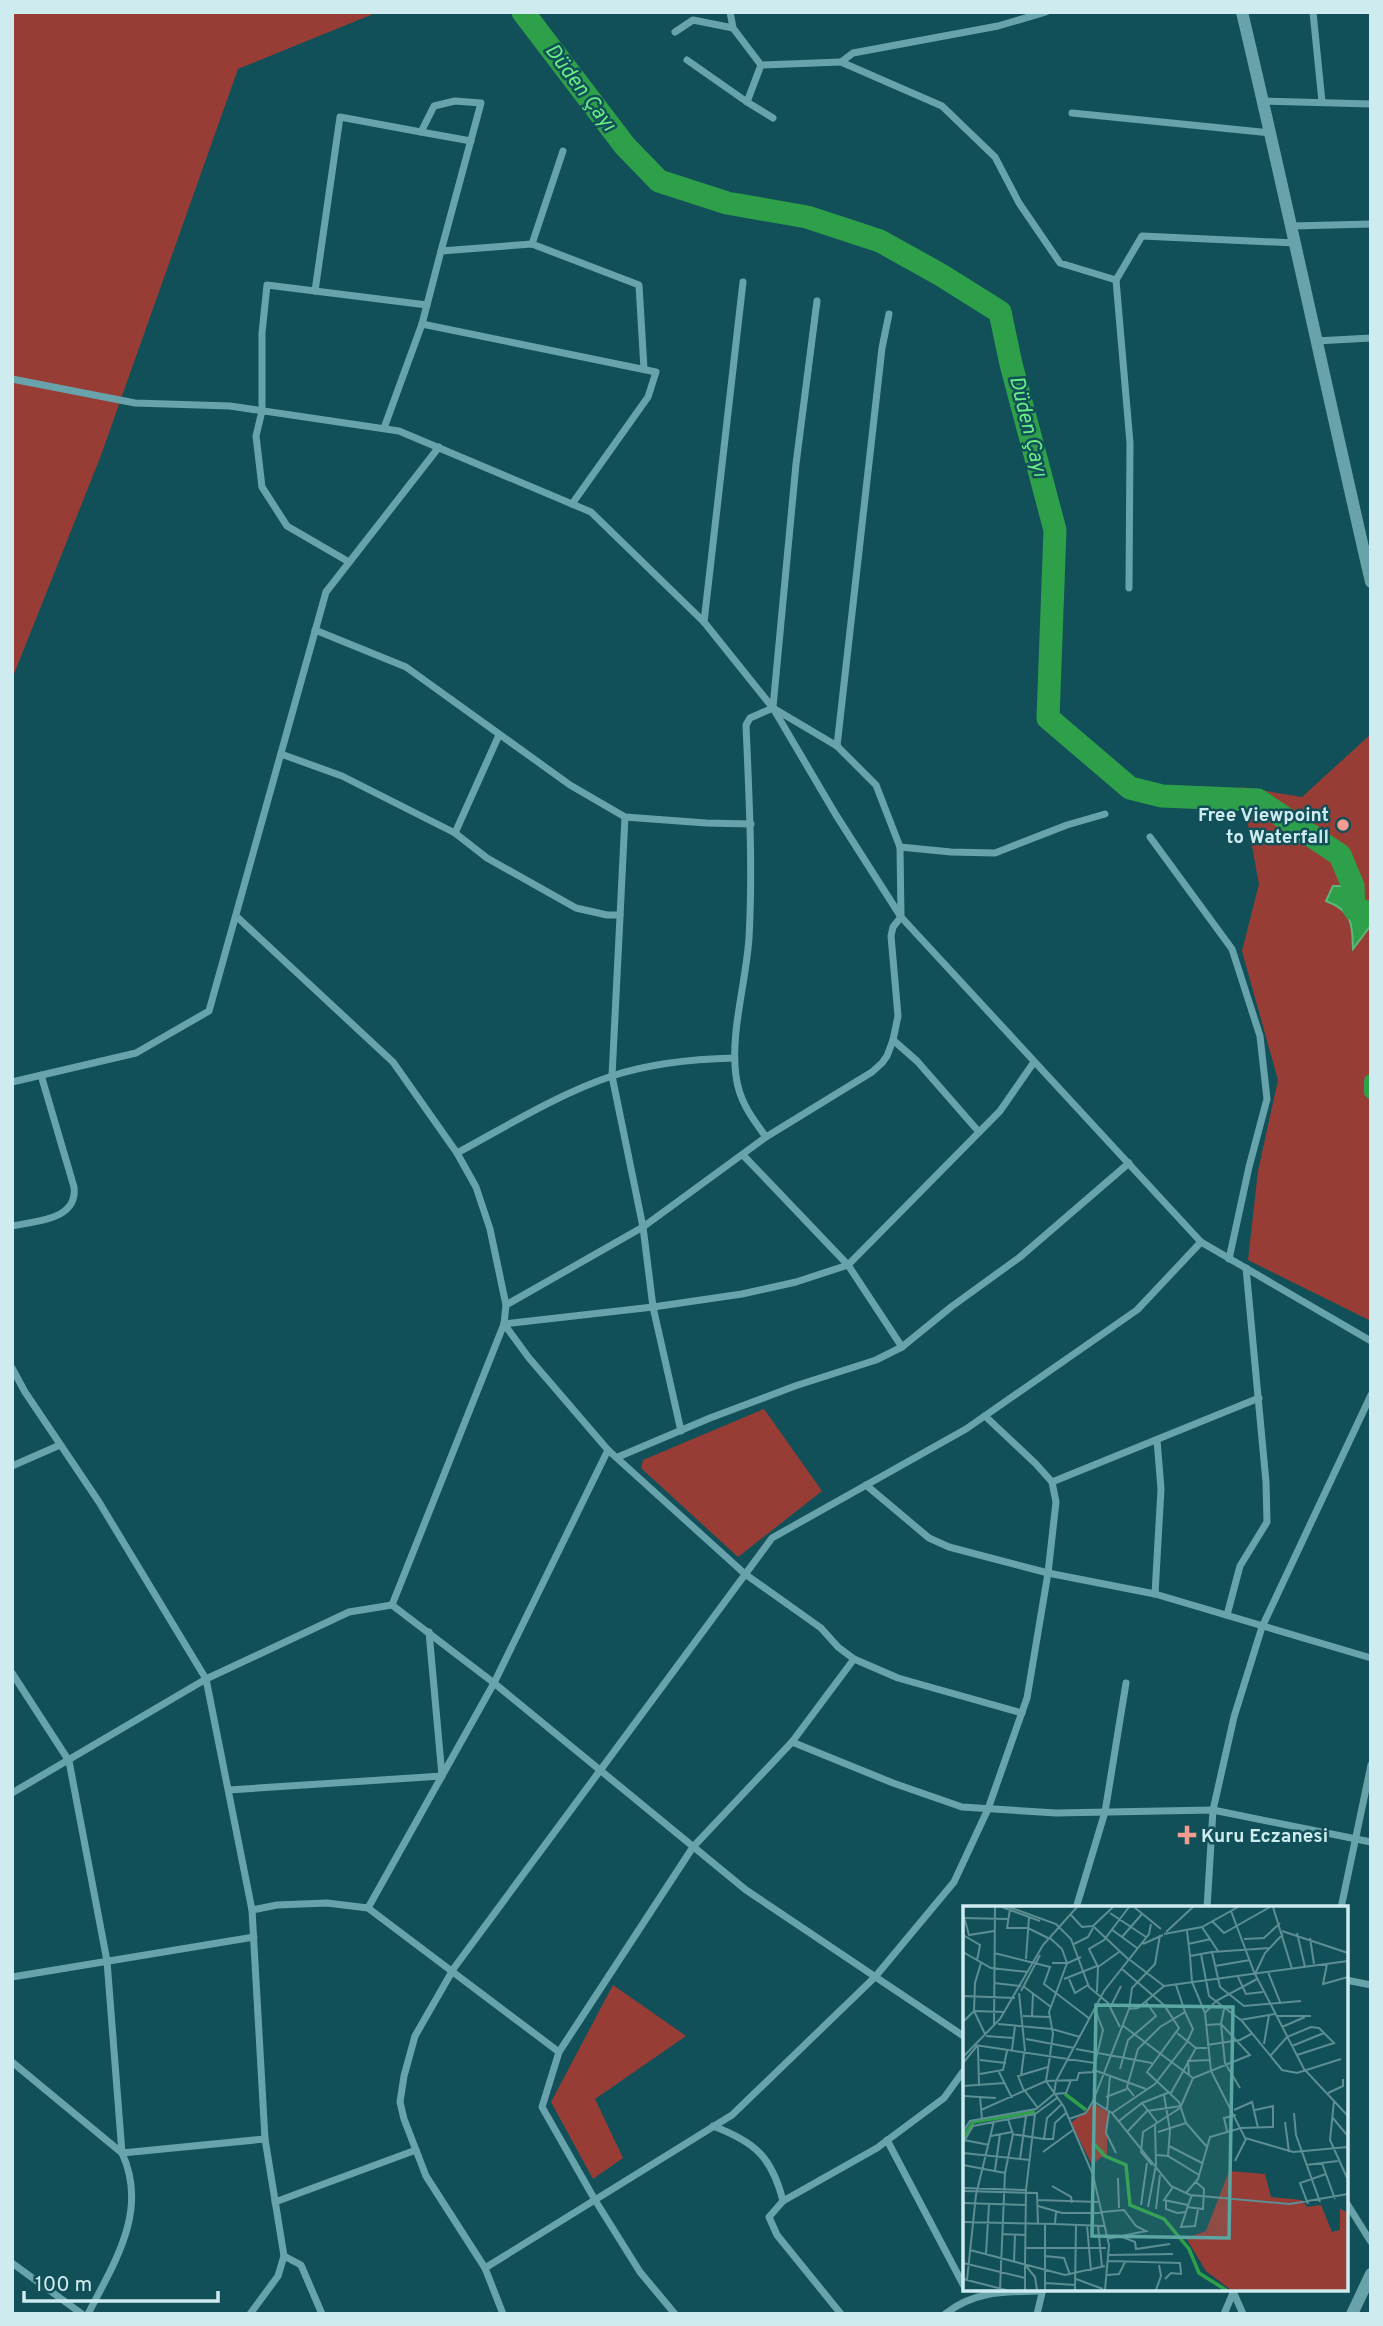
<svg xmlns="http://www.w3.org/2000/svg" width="1383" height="2326" font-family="Overpass,sans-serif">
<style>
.green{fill:#983d35}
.water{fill:#2fa04a;stroke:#5fb67c;stroke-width:2}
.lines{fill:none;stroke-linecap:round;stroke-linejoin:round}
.canal{stroke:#2fa04a;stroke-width:14}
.river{stroke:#2fa04a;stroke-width:23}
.minor{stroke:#68a3ab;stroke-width:7}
.tertiary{stroke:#68a3ab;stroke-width:12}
.poi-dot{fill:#f59c91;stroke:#115058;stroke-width:2.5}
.labels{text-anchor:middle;stroke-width:5;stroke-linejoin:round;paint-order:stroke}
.poi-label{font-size:19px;font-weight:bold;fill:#ceebef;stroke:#115058;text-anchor:end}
.water-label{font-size:21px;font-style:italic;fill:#69ef82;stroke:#115058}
.inset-river{fill:none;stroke:#2fa04a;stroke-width:3.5}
.inset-road{fill:none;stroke:#5d8e94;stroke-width:2}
.view{fill:#5ba5a2;fill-opacity:0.15;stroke:#5ba5a2;stroke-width:3.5}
.inset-edge{fill:none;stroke:#ceebef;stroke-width:3.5}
</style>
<rect width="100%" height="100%" fill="#115058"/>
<!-- green -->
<g class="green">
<polygon points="12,12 378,12 238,69 100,458 14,674"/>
<polygon points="1371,734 1371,1321 1248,1260 1258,1171 1278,1080 1242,951 1259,884 1241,787 1302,797"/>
<polygon points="764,1409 822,1491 738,1557 641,1468 643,1460"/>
<polygon points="613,1985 686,2036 595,2099 623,2158 593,2179 551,2102"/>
</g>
<!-- water -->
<path class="water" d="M1333,886H1353L1362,902H1371V925L1353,949C1352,922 1352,911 1326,901Z"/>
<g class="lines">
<!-- canal -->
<polyline class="canal" points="1371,1081 1371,1092"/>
<!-- river -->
<polyline class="river" points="523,12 625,146 659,181 727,203 807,217 880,241 941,275 1000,312 1011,364 1055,530 1048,718 1130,788 1162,796 1258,800 1340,855 1353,886 1354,909 1371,913"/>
<!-- minor -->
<g class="minor">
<polyline points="730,12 733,28"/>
<polyline points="1046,12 998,26 853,53 841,62 942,106 995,157 1019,203 1060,263 1116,280 1142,236 1295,243"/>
<polyline points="1313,12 1322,102"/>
<polyline points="675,32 693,20 733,28 761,65 841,62"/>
<polyline points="687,60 747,102 761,65"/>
<polyline points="1263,101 1371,104"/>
<polyline points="747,102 773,118"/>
<polyline points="1072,113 1271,133"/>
<polyline points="421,132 471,141"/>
<polyline points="1292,226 1371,224"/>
<polyline points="532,244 563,151"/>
<polyline points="1116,280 1130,443 1129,588"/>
<polyline points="315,291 340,117 421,132 434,106 455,101 481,103 441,251"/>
<polyline points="422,324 441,251 532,244 639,285 644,369"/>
<polyline points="1316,341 1371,338"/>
<polyline points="12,379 135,403 230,406 399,431 591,512 704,622 773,708 836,815 901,917 1201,1242 1371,1341"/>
<polyline points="384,428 422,324 656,372 648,397 572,504"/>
<polyline points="349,562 287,526 262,487 256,436 262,411 262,333 267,285 427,305"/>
<polyline points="704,622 743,282"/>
<polyline points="315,630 406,667 570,785 625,817 706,823 751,824"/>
<polyline points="773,707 796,464 817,301"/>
<polyline points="837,746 882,348 889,314"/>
<polyline points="281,754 342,776 455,833 487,858 576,908 607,915 620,915"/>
<polyline points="625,817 612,1076 643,1227 653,1307 681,1431"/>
<polyline points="455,833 499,735"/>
<polyline points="1150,837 1232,949 1260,1036 1267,1099 1249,1167 1229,1259"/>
<polyline points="900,847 951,852 995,853 1067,825 1105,814"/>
<polyline points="236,916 393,1062 457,1153 476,1187 490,1229 506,1305 504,1324 392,1605"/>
<polyline points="893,1040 917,1061 979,1132"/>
<polyline points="12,1082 136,1053 209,1011 326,592 439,447"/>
<path d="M766,1137C752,1118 739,1101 736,1076C730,1033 746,983 749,938C753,867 749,796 746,725L750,718L773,708"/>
<path d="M457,1153C507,1126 558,1094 612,1076C651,1063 693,1059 734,1058"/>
<polyline points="743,1155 848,1265 902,1347"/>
<path d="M12,1226C36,1221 78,1220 74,1187L41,1075"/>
<polyline points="506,1305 643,1227 766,1137 872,1072 882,1063 887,1056 893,1040 898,1016 891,936 893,927 901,917 900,847 876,785 837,746 773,708"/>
<polyline points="504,1324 529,1358 608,1450 745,1574 821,1628 838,1647 854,1659 792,1742 693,1847 559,2052 542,2107 595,2200 640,2272 675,2314"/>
<polyline points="504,1324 653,1307 742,1294 796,1282 848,1265 1000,1111 1034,1062"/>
<polyline points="12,1368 25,1392 99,1502 206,1679 252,1910 265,2139 284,2256 278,2276 250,2314"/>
<polyline points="618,1457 710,1418 795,1386 876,1360 902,1347 951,1307 1020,1257 1129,1163"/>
<polyline points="12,1466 60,1445"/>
<polyline points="1052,1482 1259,1398"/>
<polyline points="866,1485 929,1538 949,1547 1048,1573 1155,1594 1371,1658"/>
<polyline points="1155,1594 1161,1489 1157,1440"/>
<polyline points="1227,1615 1240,1566 1267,1522 1266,1482 1246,1268"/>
<polyline points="854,1659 898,1678 1022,1713"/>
<polyline points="12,1673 69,1761 107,1961 122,2153 265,2139"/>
<polyline points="792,1742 893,1783 962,1807 1056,1813 1213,1810 1371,1842"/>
<polyline points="229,1790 442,1776 429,1632"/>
<polyline points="12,1793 206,1679 349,1612 392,1605 494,1683 746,1890 965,2037"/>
<polyline points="368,1908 494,1683 608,1450"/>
<polyline points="1076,1908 1105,1812 1126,1683"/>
<polyline points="1207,1908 1213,1810 1234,1717 1262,1627 1371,1395"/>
<polyline points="1341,1908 1371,1765"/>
<polyline points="252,1910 277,1905 327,1903 368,1908 559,2052"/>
<polyline points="12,1977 254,1937"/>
<polyline points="1346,1980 1371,1985"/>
<path d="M12,2062L122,2153C149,2211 114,2263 88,2314"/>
<path d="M713,2126C755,2142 772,2157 783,2201"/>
<polyline points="887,2140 965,2288"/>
<polyline points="275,2202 416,2150"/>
<polyline points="1346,2202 1371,2242"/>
<polyline points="284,2256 301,2265 322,2314"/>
<polyline points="12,2263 82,2314"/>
<polyline points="485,2268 426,2176 404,2119 400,2102 404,2076 415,2036 454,1968 772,1538 966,1429 1137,1310 1201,1242"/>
<polyline points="1232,2289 1243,2314"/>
<polyline points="503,2314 485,2268 732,2115 875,1977 954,1882 988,1809 1027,1698 1048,1573 1056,1502 1052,1482 1036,1464 985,1416"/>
<polyline points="841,2314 777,2235 769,2217 783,2201 877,2148 944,2098 965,2069"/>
<path d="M945,2314C976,2290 1004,2292 1042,2291"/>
<polyline points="1037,2314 1043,2289"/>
<polyline points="1224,2314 1233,2293"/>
</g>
<!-- tertiary -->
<g class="tertiary">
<path d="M1242,12C1287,202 1327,392 1371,582"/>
<polyline points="1352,2314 1371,2274"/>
</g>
</g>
<!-- markers -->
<g class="poi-dot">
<circle cx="1343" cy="825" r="7"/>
<path d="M1183.5 1824.5h7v7h7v7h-7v7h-7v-7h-7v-7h7z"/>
</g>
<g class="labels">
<!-- poi labels -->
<g class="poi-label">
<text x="1329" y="821">Free Viewpoint<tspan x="1329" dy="22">to Waterfall</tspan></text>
<text x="1201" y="1842" text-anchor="start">Kuru Eczanesi</text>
</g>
<!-- water labels -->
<g class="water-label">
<text transform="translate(581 87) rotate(53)" y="7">Düden Çayı</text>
<text transform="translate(1029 426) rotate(76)" y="7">Düden Çayı</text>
</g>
</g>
<!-- overview -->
<g transform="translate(963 1906)">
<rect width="385" height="385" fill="#115058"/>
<path d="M131,198L144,205V252L138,251L129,259L108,217ZM266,265L302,268L308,291L339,294L344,301L358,299L369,326L377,324V303L384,306L385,384H268L243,365L223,332L243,325Z" fill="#983d35"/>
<path class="inset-river" d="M102,188L123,204M0,232L10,216L72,206M132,239L142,250L163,259L167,299L201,313L226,343L236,367L263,384"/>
<path class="inset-road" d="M39,1L77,15M46,1L93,18L108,33L126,81L145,97L157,121M171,1L198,23M310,1L329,63M47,3L44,22H65L85,32M268,5L291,66L341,163L385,210M147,7L183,31M108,9L119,21L130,20L165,53M1,11L6,29L31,25M0,12L45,13M249,15L261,27L307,1M130,20L150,1M239,21L255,45M148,23L174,42M224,25L227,50L249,46L257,81L281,100L338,95M319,25L385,47M203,26L230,1M334,27L342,61M201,28L239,21L275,1M0,29L17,39L14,55M159,31L179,8M87,32L99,43L104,57L86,106L90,128L87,149M347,32L351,58M281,33L301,32L317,17M111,38L125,31L130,22M180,38L200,29M225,38L248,33M0,46L28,62L65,66M249,46L307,42M31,47L87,61L81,78L127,113M238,48L246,90L279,115L319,164L334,167L378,153M227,50L229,76L242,107L248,165L282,232L330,246L385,241M63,53L66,11M167,54L201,80M89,57H105L118,51M364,58L360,78L385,71M252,60L287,54M135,61L126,43L141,34L166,1M159,63L201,99L216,122L184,166L216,196L223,217L244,241M305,66L317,96M292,68L302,47L320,28M275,71L283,88L300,86M101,73L134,60M106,73L112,87L125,79M31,77L58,80M60,80L88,101M58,85L77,49M134,86L135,61L156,46M56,87L62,145M0,90L52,92M147,102L158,80M166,103L175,102L201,80L385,55M242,107L253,95L294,73M60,110L86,111M69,110L70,87M313,110H348M277,114L312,108M1,115L11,105L12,77L18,57M35,118L89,123L117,131M159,119L230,172M243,119L258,118L262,157L277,182M31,120L32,1M319,121L342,111M214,127L233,142H244M22,128L11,105L42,106M23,130L50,132M63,133L111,142M301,138L306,109M12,139L132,157L130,166L116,167L114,174L83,175L18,204M244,139L277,134L290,127M329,140L361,127M15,141L16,180M113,143L189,157M49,144L52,120M308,149L324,131L348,121L356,122L371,137L334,149M87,150L83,175L101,201L130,269L146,339L142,384M0,151L37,113L80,39L114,1M17,154L43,157M0,157L14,140M132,157L140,124L133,106M157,163L165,134L193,110L183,96M131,164L183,183M36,166L49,192M17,168L40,164L44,145M226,169L225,155L246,154M58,170L61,147M0,180L42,177M61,185L55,170L85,161M62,185L75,202M208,187L233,142M365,187L380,180V173M91,188L103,187L108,174M201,189L207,224L205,250M0,190L33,192M171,190L164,181L175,143L197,121L222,106L213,79M17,191L19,213M143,191L164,183M130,195L149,207L208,280L227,289L327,298L385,288M371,195L367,234L385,274M179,197L194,216M99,198L84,212L81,233H90L92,217L104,206M218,200L230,172L287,149L258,118L261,103M144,204L147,170M271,204L289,196L295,222M146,205L143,227L153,247M149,207L192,178L224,136L230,123L222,106M331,207L333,229L357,296M72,208L63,284L62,359L72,371L74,384M369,211L384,229M106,213L123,207L130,195L166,103L169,82L192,58L197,29M156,215L179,197L207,186M322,216L326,246M165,225L184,205L218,200M264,225L261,212L273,209M0,226L7,215L73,203L91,188L93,175L141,85L186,28L188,18M195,226L223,217M49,228L81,233M28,230L49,226M1,234L26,239M0,237L10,220L72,208L94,192M206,240L239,257M80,246L110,224M0,247L67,254M193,249L205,250L236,269M57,253L63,210M272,255L283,233M359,257L372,293M0,259L42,267M189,259L178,246L180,226L217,202M343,259L375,255M32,264L37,228M155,272L156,302M89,280L108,291L109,297M210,281L201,294L225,299L229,289M0,282L63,284M0,285L74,287L75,318M223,287L235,273L247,231L278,222L310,221V200L292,204M75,294L135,296M203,294V303L214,307L223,306L225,299M0,297L63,299M345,298L337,277L363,268M178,299L184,257M75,300L99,307H138M185,301L193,259L192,218M224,301L240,303L241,283L233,276M193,303L197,269M93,306L92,318L141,320M139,306L161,304L173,320L183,325L144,333M223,306L218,321L232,320L235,303M0,316L92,318M82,318V384M124,319L128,365M135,320L139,361M40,328L62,329M157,330L172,336L173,343L207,338M62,342H143M7,344L102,369L142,360M23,348L26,299M145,349L210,348M82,350L101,352L107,369M145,355L217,357L218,368L208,367L202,373M51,356L52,329M0,357L62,372M62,359V384M144,369L156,368L162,356M0,373L43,384M113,373L140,383M4,374L13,289L31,215M82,377L113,379M37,383L42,267L50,228L45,213M112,384L113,319M193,384L198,370L196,359"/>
<path class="view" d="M133,99L270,101L266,332L129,330Z"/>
<rect width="385" height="385" class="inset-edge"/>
</g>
<!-- border -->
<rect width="1383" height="2326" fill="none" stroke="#ceebef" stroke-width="28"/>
<!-- scale -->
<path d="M24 2291v10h194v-10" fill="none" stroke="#ceebef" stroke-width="3.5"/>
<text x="35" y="2291" font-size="21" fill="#ceebef" stroke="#115058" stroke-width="5" paint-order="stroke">100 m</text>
</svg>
